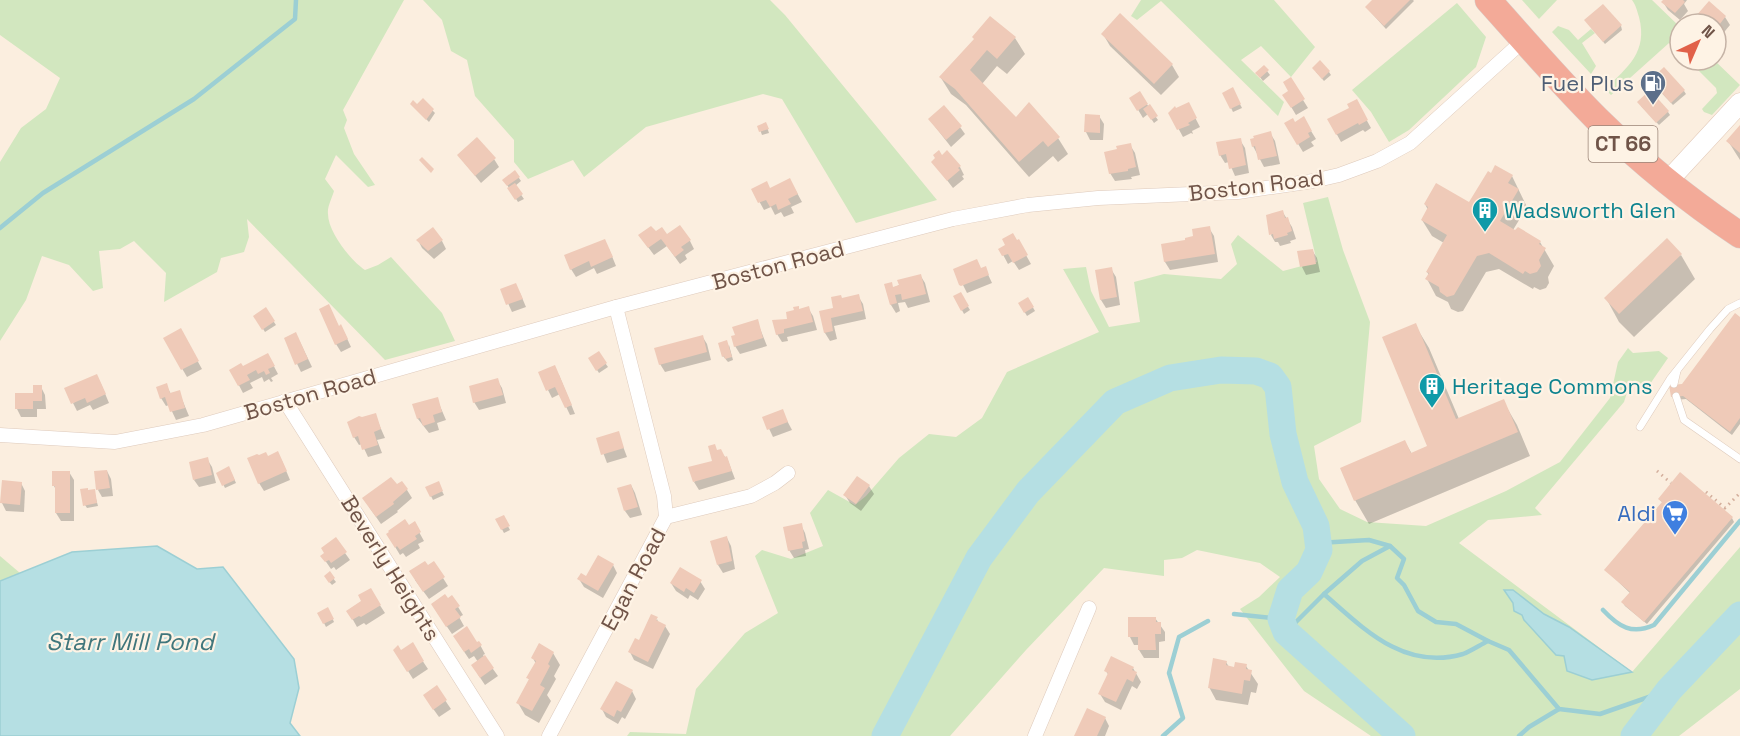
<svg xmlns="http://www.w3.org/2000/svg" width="1740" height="736" font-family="'Space Grotesk',sans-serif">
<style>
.green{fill:#d2e7bf}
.water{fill:#b5dfe3;stroke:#9ccfd4;stroke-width:1.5}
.shadow{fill:#0003}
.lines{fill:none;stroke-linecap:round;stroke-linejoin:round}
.stream{stroke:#9ccfd4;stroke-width:4.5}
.river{stroke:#b5dfe3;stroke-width:27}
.building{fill:#efcab8}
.lane-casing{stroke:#decabc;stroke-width:8}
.street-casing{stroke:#decabc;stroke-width:15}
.secondary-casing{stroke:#e3cbba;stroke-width:21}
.highway-casing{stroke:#d7cfcc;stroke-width:27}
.path{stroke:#d3ae9c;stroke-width:3;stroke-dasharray:1.5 4.5;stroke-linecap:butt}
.lane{stroke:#fff;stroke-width:7}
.street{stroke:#fff;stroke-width:14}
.secondary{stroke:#fff;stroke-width:20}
.highway{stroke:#f3aa98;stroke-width:26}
.labels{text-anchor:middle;stroke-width:4.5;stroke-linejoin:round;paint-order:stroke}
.shield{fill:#fef3e5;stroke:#9b8477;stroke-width:1.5}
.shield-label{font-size:21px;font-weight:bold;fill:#705448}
.service-label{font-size:22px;fill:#4e5e75;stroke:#fef3e5;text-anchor:end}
.street-label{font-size:22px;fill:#705448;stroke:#fef3e5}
.culture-label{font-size:22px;fill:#0d838f;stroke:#fef3e5;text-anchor:start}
.shop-label{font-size:22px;fill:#366cbe;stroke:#fef3e5;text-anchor:end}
.water-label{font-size:24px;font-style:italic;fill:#40767c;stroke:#fef3e5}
</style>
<rect width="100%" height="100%" fill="#fbeedf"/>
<!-- green -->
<g class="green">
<path d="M0,0H404L343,110L347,120L344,128L354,154L375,185L368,187L336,155L325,179L334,191C332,198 327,207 328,214C328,232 351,261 365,270L378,265L391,257L442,313L455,341L385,360L247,219L249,237L244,252L221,258L217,272L164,302L166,273L134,241L120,249L99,251L103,288L93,291L69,265L42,256L26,300L0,341V162L21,128L46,109L60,78L0,35Z"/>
<polygon points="423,0 770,0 785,15 937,200 856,223 782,99 763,94 646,127 584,177 573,160 528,179 514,162 514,140 475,96 467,60 451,51 442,20"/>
<polygon points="1141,0 1274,0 1315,47 1291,77 1261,46 1241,60 1284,102 1278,116 1161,1 1137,20 1131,16"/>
<polygon points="1522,0 1557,0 1539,19"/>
<path d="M1632,0H1652L1680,27V53L1669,43L1611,95L1605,89C1628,67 1648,52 1639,17C1637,11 1636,5 1632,0Z"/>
<polygon points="1457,3 1486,37 1476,67 1409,130 1389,142 1371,112 1352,90"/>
<polygon points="1558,26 1569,30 1578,40 1591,29 1595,33 1582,43 1596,66 1591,74 1552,32"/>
<polygon points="1688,60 1714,60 1740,85 1712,115 1704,112 1702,109 1717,93 1716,88"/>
<polygon points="1328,197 1343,250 1370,322 1361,422 1314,446 1319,479 1340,509 1367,522 1426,526 1506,491 1560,462 1610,398 1618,362 1628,348 1633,353 1659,351 1668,358 1650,384 1630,383 1624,402 1535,508 1542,515 1488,520 1459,543 1632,672 1740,547 1740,689 1679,736 1371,736 1304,691 1240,609 1259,597 1280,577 1260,563 1197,550 1182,558 1164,560 1164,576 1104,568 1026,650 950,736 627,736 630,732 686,734 696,689 745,633 778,613 755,556 762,550 791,559 823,546 810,513 828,490 855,505 866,496 899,458 929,434 956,437 982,418 1007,372 1099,332 1063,269 1086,267 1091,291 1109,327 1140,322 1134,282 1164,274 1221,279 1237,264 1231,244 1238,235 1283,271 1317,262 1303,203"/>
<polygon points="0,556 20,573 0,581"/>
</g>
<!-- water -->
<g class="water">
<polygon points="157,546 197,569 223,567 294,659 299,688 290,723 300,736 0,736 0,581 72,552"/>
<polygon points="1513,590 1544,614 1569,627 1632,672 1592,680 1567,671 1564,656 1556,655 1524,620 1522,615 1514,611 1513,603 1504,590"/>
</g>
<!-- shadow -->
<g class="shadow">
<polygon points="1374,0 1413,0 1414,1 1386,29 1366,7"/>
<polygon points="1665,0 1687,0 1684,4 1688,11 1680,20 1668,10 1663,2"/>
<polygon points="1725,17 1730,25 1716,42 1716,24 1691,24"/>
<polygon points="1588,24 1621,26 1622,30 1605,44"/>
<polygon points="1103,34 1172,65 1179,77 1161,95 1110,46"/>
<polygon points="1015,38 1025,54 1007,74 997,66 982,84 1016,119 1058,138 1068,154 1058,162 1053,156 1029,177 966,105 951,94 941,78 975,40"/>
<polygon points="1264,67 1270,75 1263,81 1259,76"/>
<polygon points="1316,72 1329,72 1331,75 1324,81"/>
<polygon points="1290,79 1308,108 1296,115 1284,95 1290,91"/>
<polygon points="1653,84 1684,91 1686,94 1673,105"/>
<polygon points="1232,89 1242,108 1233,112 1224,93"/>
<polygon points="1139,93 1158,120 1154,123 1148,114 1143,118 1131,98"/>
<polygon points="1356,101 1371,128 1365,132 1363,130 1341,142 1329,120 1351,108"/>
<polygon points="1188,104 1200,127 1192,131 1193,134 1191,133 1183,137 1170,113"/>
<polygon points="417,106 432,110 435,113 429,122 414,107"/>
<polygon points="1641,106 1668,112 1670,115 1659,125"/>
<polygon points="1099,116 1104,124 1103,140 1090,140 1086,132"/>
<polygon points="1303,118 1316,139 1311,142 1314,146 1303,152 1286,124 1294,124"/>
<polygon points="930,120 960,127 965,134 951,147"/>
<polygon points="759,127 767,127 769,133 762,135"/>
<polygon points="1740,127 1740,160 1728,141"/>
<polygon points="1270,133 1275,141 1280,164 1264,167 1253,146"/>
<polygon points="1240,140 1245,148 1249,173 1235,176 1229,162 1225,163 1220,155"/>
<polygon points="1130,145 1135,153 1140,175 1131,177 1132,179 1115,181 1110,173 1119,151"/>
<polygon points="459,156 494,159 499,167 481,183"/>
<polygon points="942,157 960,167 964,175 962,176 964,179 953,188 933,162"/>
<polygon points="515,172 521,181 515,186 524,199 518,202 504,180"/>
<polygon points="1512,176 1527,207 1513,230 1540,242 1554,266 1548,277 1549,283 1546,288 1540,290 1534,287 1533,289 1499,269 1486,272 1463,311 1458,312 1451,309 1448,302 1436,296 1427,279 1429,275 1427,272 1444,243 1432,236 1422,220 1428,210 1425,204 1470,205"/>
<polygon points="790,180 802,202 791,207 794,213 784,217 781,212 775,215 771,207 764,210 753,190 770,190"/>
<polygon points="1282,211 1292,227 1296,239 1290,241 1291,243 1280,246 1278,242 1275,242 1271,235"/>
<polygon points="1209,228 1214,236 1218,262 1170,270 1165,262 1163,245 1187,241"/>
<polygon points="667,236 690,241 694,249 685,255 687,259 680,264 667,246 654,255 645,243"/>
<polygon points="418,240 442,241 446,249 434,259 422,248"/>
<polygon points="1018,241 1031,264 1019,270 1013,261 1008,264 1000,249"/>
<polygon points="609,249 616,266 597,274 594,268 576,277 571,269"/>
<polygon points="1312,250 1317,258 1320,272 1306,275 1302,267"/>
<polygon points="1681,255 1695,279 1634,337 1619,322 1606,298"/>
<polygon points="985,268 992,283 967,293 963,285"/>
<polygon points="1111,269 1116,277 1120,305 1106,308 1101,300 1097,271"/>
<polygon points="920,275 925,283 930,302 908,308 905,302 898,303 900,311 896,313 891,305 886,285 893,288"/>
<polygon points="502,290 520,293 526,307 512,312"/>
<polygon points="960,294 970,310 964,314 955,297"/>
<polygon points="858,296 863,304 866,319 834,326 837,339 830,341 825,333 821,312 835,309 842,299"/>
<polygon points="1028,299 1035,311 1027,316 1020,304"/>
<polygon points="808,308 813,316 817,330 787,337 788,341 782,342 777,334 799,310"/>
<polygon points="265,309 276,325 265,332 255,316"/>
<polygon points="1740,319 1740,424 1732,435 1686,399 1675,400 1683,385"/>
<polygon points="757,321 767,346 740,354 735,346"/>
<polygon points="1415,325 1429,348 1459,419 1503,401 1517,425 1530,456 1369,524 1355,500 1405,442 1412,454 1429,446"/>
<polygon points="339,327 345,334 351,347 341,352 336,344"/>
<polygon points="180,330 202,369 187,377 165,339"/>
<polygon points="702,336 707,344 711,360 665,372 660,364"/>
<polygon points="285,339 300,342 312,367 301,372"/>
<polygon points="729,345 733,360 728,362 723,356"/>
<polygon points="598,353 608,367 599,373 590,359"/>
<polygon points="268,355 278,374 271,378 273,381 271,382 269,379 264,382 262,377 250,383 253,388 243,393 231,370 242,368"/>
<polygon points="559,375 575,414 570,415 560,394 552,398 548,390"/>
<polygon points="497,380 502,388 506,403 479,410 474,402"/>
<polygon points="101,384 109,403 93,410 90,405 77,411 73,403"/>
<polygon points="166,385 171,394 179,392 189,416 176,420 169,405 166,406 161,398"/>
<polygon points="41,387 45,395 46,409 37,409 37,417 21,417 17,409"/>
<polygon points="437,399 446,420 437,423 439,430 429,433 418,419 414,405"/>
<polygon points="782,411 792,430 773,437 764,418"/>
<polygon points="375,415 385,438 377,440 382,453 368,457 362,444 359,445 354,437 361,419"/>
<polygon points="618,433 627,457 607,463 598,439"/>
<polygon points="718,452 727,458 735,479 699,490 694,482 714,462"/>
<polygon points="268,458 282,461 290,480 264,491 259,483"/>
<polygon points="207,459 212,467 216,483 199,487 194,480"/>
<polygon points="229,468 236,483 225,488 218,474"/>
<polygon points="107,471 111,479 113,496 102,497 98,490"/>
<polygon points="69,472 74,480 74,521 61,521 56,513 56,490 54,486"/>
<polygon points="858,478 869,486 874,494 861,511 850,503 845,495"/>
<polygon points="21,483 25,491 24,512 6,511 2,503"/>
<polygon points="438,483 444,495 433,500 427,488"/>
<polygon points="631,485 635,493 642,515 630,518 625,511"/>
<polygon points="396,486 407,490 412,498 397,511 398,512 381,524 369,507"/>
<polygon points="94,491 98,506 87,508 85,505 88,492"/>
<polygon points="1659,499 1732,518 1734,522 1647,624 1625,606 1623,603 1631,594 1606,570 1663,503"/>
<polygon points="503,517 510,530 504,533 497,520"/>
<polygon points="414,523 424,541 418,544 420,548 406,557 403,553 400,555 388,535"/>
<polygon points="801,525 805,533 809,549 805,550 806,556 794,558 789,550"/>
<polygon points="727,538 731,546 735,569 723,573 718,565"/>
<polygon points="345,553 350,560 336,570 334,567 331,569 322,556"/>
<polygon points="613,565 617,573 603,598 584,587 579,579 587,578"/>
<polygon points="329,573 336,582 332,585 327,579"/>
<polygon points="443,578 448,586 429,599 415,580"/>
<polygon points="700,581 705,589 698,600 690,595 688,599 676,591 671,583"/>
<polygon points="370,590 385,613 366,625 364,623 357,627 348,611 364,602"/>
<polygon points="452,597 463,615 459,617 464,626 452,634 437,612"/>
<polygon points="328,609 334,622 326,627 319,613"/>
<polygon points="1155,618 1165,632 1165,641 1159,642 1159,658 1144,658 1139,650 1139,645 1134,645 1130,637"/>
<polygon points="657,619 659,624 665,626 670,634 653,669 634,660 630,652"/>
<polygon points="479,643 485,654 483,655 498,676 485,685 477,673 478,662 474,656 469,659 459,644"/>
<polygon points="412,645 428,669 413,679 395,650 401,652"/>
<polygon points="553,653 560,665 554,676 556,679 547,695 551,701 539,723 525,715 518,703 530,681 528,678 536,664 533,658"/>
<polygon points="1226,662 1229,667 1236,669 1246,666 1258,684 1256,693 1251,692 1248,705 1216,700 1209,687"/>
<polygon points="1133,668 1141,682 1137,689 1132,686 1121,710 1105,702 1100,694 1109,676 1106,671"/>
<polygon points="436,687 451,709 439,717 429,703"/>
<polygon points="632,691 636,699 625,719 622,717 618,724 606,717 602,709"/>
<polygon points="1105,718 1109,726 1105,736 1076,736"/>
</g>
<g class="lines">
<!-- stream -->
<g class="stream">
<polyline points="0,228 43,193 194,99 295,19 296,0"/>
<polyline points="1318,543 1369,540 1390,546 1404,559 1397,578 1404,585 1418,611 1436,622 1456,624 1488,641"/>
<polyline points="1324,594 1362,561 1390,546"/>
<path d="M1603,610C1619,627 1632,635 1654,625L1740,521"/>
<polyline points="1234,614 1281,619"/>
<path d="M1286,632L1324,594C1364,629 1404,671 1463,654C1471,651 1480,645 1488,641L1509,650L1559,709L1600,714L1669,690"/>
<polyline points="1163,736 1183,718 1169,673 1179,637 1208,621"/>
<polyline points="1519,736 1529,727 1559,709"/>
</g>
<!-- river -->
<g class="river">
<polyline points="885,736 979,558 1028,492 1115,402 1170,378 1221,370 1256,371 1270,376 1278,387 1283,434 1295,482 1316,526 1319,550 1309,572 1290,590 1281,619 1286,632 1402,736"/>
<polyline points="1634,736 1669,690 1740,615"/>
</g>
</g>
<!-- building -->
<g class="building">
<polygon points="1372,0 1410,0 1384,26 1365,7"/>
<polygon points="1663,0 1683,0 1685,2 1675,13 1661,2"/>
<polygon points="1709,1 1726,16 1716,29 1716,24 1689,24"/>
<polygon points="1603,4 1622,25 1603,42 1584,20"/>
<polygon points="1120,13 1173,64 1154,84 1101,34"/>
<polygon points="990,16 1016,37 997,59 987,50 970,70 1016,117 1029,102 1060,137 1048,147 1043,141 1019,162 955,89 939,77 974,39 972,37"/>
<polygon points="1320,60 1330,71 1322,79 1312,68"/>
<polygon points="1264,65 1269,70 1260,78 1255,73"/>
<polygon points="1664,67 1685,90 1671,103 1650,80"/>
<polygon points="1291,77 1305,99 1291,108 1282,95 1288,91 1283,82"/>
<polygon points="1233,87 1241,104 1230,109 1222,93"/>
<polygon points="1650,90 1669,111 1656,123 1637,102"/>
<polygon points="1140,91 1148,104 1137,111 1129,98"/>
<polygon points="423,98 434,109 426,120 410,104 413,100 417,104"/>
<polygon points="1357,99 1368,120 1359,125 1358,123 1336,135 1327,119 1349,108 1347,104"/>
<polygon points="1189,102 1197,118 1188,123 1190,125 1177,130 1168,113 1175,106 1176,108"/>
<polygon points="1150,104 1158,116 1151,120 1143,109"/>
<polygon points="944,105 962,126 946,140 928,119"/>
<polygon points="1085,114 1100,115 1100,133 1084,132"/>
<polygon points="1304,116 1312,131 1308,133 1310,137 1297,145 1284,123 1293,118 1295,122"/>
<polygon points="766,122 769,129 759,132 757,126"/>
<polygon points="1740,125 1740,153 1726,141"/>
<polygon points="1271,131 1277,156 1258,160 1255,146 1252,147 1250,139 1254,138 1253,136"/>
<polygon points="477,137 496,158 475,176 457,155"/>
<polygon points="1241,138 1246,165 1229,169 1226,154 1219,156 1216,142"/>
<polygon points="1131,143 1136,167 1128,169 1128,171 1109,174 1104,152 1117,149 1116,146"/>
<polygon points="939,150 942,155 947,150 961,166 958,168 960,170 947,181 931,162 935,158 933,155"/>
<polygon points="422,157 434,169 431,173 419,160"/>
<polygon points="1495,165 1513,175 1508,183 1519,189 1500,221 1515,230 1518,227 1541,241 1539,244 1546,248 1539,260 1541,266 1537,272 1530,274 1525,271 1523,274 1489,253 1477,256 1454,295 1447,297 1440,292 1439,287 1425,279 1429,273 1426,272 1447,235 1421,220 1428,207 1424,204 1436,183 1469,202 1488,171 1491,173"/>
<polygon points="515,170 520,177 507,186 502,180"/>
<polygon points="790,178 798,194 788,199 791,204 778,210 776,204 770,207 766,200 758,203 751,189 767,181 770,188"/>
<polygon points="515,183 523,194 515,200 507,188"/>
<polygon points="1283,210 1285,218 1288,217 1292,231 1287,233 1288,235 1274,239 1273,234 1269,235 1266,215"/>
<polygon points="680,225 691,240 681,247 684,250 675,257 661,239 648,248 638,235 651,226 656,231 662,227 667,234"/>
<polygon points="1210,226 1215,254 1164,262 1161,244 1185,240 1185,238 1193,236 1192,229"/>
<polygon points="433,227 443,240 428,251 416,240"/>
<polygon points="1013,233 1017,240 1019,239 1028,255 1013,263 1008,254 1002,256 998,249 1005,245 1002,239"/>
<polygon points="1667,238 1682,254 1619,314 1604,298"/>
<polygon points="605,239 613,257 591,267 589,261 570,270 564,255"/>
<polygon points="1313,249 1316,264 1300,267 1297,251"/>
<polygon points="977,259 981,268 986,266 989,275 961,286 959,285 953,269"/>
<polygon points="1112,267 1117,297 1100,300 1095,270"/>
<polygon points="921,274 926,294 902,300 901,294 895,295 897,303 890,305 884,284 892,282 893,287 899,285 897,280"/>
<polygon points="516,283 523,299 506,305 500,289"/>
<polygon points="961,292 969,306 961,311 953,296"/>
<polygon points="859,294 863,311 831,318 833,331 824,333 819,311 833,308 831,297 841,295 842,298"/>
<polygon points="1028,297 1034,307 1024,313 1018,303"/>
<polygon points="329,304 339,326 341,324 348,339 335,345 319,309"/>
<polygon points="799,306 799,309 809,306 813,322 784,329 784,333 776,335 772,320 787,319 786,312 794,310 793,307"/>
<polygon points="266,307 275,321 262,330 253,316"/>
<polygon points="1735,313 1740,317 1740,418 1730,432 1683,396 1671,397 1669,385 1682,384"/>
<polygon points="758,319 763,338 734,347 731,336 735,335 732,327"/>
<polygon points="1416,323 1456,419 1504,399 1518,432 1354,501 1340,468 1405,440 1411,453 1427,446 1382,337"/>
<polygon points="181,328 199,361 181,370 163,338"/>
<polygon points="296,332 308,359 295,365 284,338"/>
<polygon points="703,335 707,352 659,365 654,348"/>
<polygon points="727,340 732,357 725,359 724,356 722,357 718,343"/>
<polygon points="599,351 607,363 596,371 588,358"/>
<polygon points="268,353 275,366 268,369 270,373 266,375 264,371 258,374 256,370 247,375 250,380 238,386 229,370 241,363 243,366"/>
<polygon points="555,365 572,405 565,408 555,387 546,391 538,372"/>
<polygon points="97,374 106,394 87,403 85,398 71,404 64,388"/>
<polygon points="498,378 503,395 473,403 469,386"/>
<polygon points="167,383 170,393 180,390 185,408 170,412 165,397 160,399 156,387"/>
<polygon points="33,385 42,385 42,401 33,401 33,409 15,409 15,393 33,393"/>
<polygon points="438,397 442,412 433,415 435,422 423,426 420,418 417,419 412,404"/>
<polygon points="783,409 788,422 767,430 762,417"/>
<polygon points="376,413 381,429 374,432 378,445 362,450 358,436 353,438 347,422 359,416 362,417"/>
<polygon points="619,431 624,448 601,455 596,438"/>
<polygon points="715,444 717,450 721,449 725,457 727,456 732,471 693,482 688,467 712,461 708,446"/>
<polygon points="278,451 287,471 258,484 247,458 257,454 259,455 266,452 268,456"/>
<polygon points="208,457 212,475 193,480 189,462"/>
<polygon points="229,466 235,480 222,486 216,473"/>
<polygon points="107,470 110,488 96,490 94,471"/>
<polygon points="52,471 70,471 70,513 55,513 55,486 52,486"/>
<polygon points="1680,472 1733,517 1644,622 1621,602 1630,592 1604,570 1662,502 1658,499"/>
<polygon points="857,476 870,485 856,504 843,495"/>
<polygon points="391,477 397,484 402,481 408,489 393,502 394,504 376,517 362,498"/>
<polygon points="2,480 22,482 20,505 0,503"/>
<polygon points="439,481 443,491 430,497 425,487"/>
<polygon points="631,484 638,507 624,511 617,488"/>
<polygon points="88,488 88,490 95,489 97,503 83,506 80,489"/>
<polygon points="504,515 510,526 501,530 495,519"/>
<polygon points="405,519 409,525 415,521 421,532 415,536 417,539 400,550 397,546 395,548 386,534 389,532 388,531"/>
<polygon points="802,523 805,541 802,542 803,548 788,551 783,527"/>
<polygon points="727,536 732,561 717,565 710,541"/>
<polygon points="336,537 347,552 331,563 329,560 325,562 320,556 324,553 321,548"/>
<polygon points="598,555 614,564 598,591 577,579 581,573 586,576"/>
<polygon points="425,561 428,565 434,561 445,577 423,592 409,571"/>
<polygon points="680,567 702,580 694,593 686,588 684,592 670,583"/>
<polygon points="330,571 335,578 329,583 324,576"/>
<polygon points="371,588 381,605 361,617 359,616 352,620 346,611 361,601 358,595"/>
<polygon points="445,594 448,598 452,595 460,606 455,609 461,617 446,627 431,604"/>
<polygon points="328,607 334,619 323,624 317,613"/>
<polygon points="651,614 658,617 656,620 666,625 648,662 628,652 635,638 639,640"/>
<polygon points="1128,617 1156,617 1156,622 1161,622 1161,634 1155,634 1156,650 1138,650 1138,637 1128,637"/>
<polygon points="467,626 477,642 479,641 482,645 471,653 469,649 464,652 453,636"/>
<polygon points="413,642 424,661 407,672 393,650 398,645 401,650"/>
<polygon points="539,643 554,652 548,664 550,666 540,685 545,688 532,711 516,703 529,679 526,678 536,661 531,658"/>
<polygon points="485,655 494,668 480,678 471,665"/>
<polygon points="1111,656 1134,667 1132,670 1137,672 1133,682 1127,679 1116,702 1098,694 1108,673 1104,671"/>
<polygon points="1213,658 1227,661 1226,665 1234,667 1235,662 1247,664 1246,669 1252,670 1250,681 1244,680 1242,694 1208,688"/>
<polygon points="616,681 633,690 621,712 617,710 614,717 600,709"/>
<polygon points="437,685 447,700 433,710 423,695"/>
<polygon points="1087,708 1106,717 1097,736 1074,736"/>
</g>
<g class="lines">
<!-- lane casing -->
<g class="lane-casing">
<g id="lane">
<polyline points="1674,384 1677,371"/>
<polyline points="1676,396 1684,420 1740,459"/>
<polyline points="1640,427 1670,379 1710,329 1728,309 1740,303"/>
</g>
</g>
<!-- street casing -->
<g class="street-casing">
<g id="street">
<polyline points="285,401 497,736"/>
<polyline points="0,435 115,442 203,425 616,307 953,219 1028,205 1098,198 1238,192 1313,181 1339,175 1377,161 1410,143 1524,40"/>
<polyline points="666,517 751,496 775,483 788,473"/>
<polyline points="549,736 666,517 664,496 616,307"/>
<polyline points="1035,736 1089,608"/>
</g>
</g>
<!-- secondary casing -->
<g class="secondary-casing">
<polyline id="secondary" points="1667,182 1740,103"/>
</g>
<!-- highway casing -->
<g class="highway-casing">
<path id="highway" d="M1488,0C1524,40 1559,81 1597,119C1641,162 1689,201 1740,235"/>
</g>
<!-- path -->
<g class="path">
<polyline points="1657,471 1671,483"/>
<polyline points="1706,492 1725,508 1740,493"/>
</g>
<!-- lane -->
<use href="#lane" class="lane"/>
<!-- street -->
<use href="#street" class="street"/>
<!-- secondary -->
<use href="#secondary" class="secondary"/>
<!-- highway -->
<use href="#highway" class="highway"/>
</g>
<!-- icons -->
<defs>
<g id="fuel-pin" transform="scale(1.35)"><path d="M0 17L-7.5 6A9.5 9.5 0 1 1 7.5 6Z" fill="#5c6f8a" stroke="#fef3e5"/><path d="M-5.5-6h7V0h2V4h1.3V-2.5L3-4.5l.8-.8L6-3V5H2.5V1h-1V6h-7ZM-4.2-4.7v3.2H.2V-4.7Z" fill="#fff"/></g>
<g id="building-pin" transform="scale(1.35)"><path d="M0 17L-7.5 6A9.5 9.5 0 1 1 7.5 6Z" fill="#0f9aa8" stroke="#fef3e5"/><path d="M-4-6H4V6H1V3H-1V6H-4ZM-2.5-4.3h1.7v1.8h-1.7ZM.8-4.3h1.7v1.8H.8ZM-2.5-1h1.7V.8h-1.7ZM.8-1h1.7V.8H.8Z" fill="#fff"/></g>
<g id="supermarket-pin" transform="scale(1.35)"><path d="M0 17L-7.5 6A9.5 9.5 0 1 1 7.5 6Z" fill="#3f7fe0" stroke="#fef3e5"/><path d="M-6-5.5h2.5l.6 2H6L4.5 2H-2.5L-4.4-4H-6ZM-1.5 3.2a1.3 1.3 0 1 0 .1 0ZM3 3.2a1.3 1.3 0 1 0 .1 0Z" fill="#fff"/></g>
</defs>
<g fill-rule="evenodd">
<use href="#fuel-pin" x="1653" y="83"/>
<use href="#building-pin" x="1485" y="210"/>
<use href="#building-pin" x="1432" y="386"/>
<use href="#supermarket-pin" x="1675" y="513"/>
</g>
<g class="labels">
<!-- shield labels -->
<rect class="shield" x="1588.5" y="126" width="69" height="36" rx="4.5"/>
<g class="shield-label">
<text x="1623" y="151">CT 66</text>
</g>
<!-- service labels -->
<g class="service-label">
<text x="1634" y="91">Fuel Plus</text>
</g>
<!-- street labels -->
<g class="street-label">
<text transform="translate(1256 185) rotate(-7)" y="8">Boston Road</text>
<text transform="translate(778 265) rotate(-15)" y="8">Boston Road</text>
<text transform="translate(310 394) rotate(-16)" y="8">Boston Road</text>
<text transform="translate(391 568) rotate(58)" y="8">Beverly Heights</text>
<text transform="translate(633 579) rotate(-62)" y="8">Egan Road</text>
</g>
<!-- culture labels -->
<g class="culture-label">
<text x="1504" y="218">Wadsworth Glen</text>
<text x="1452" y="394">Heritage Commons</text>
</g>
<!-- shop labels -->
<g class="shop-label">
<text x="1656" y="521">Aldi</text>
</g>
<!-- water labels -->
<g class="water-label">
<text x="130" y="650">Starr Mill Pond</text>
</g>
</g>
<!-- north arrow -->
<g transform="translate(1698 42) rotate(44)"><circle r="28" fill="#fef3e5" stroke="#c5b3a6" stroke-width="1.5"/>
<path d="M0-4.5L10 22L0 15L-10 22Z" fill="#e16149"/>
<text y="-9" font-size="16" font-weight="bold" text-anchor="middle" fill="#705448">N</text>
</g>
</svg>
